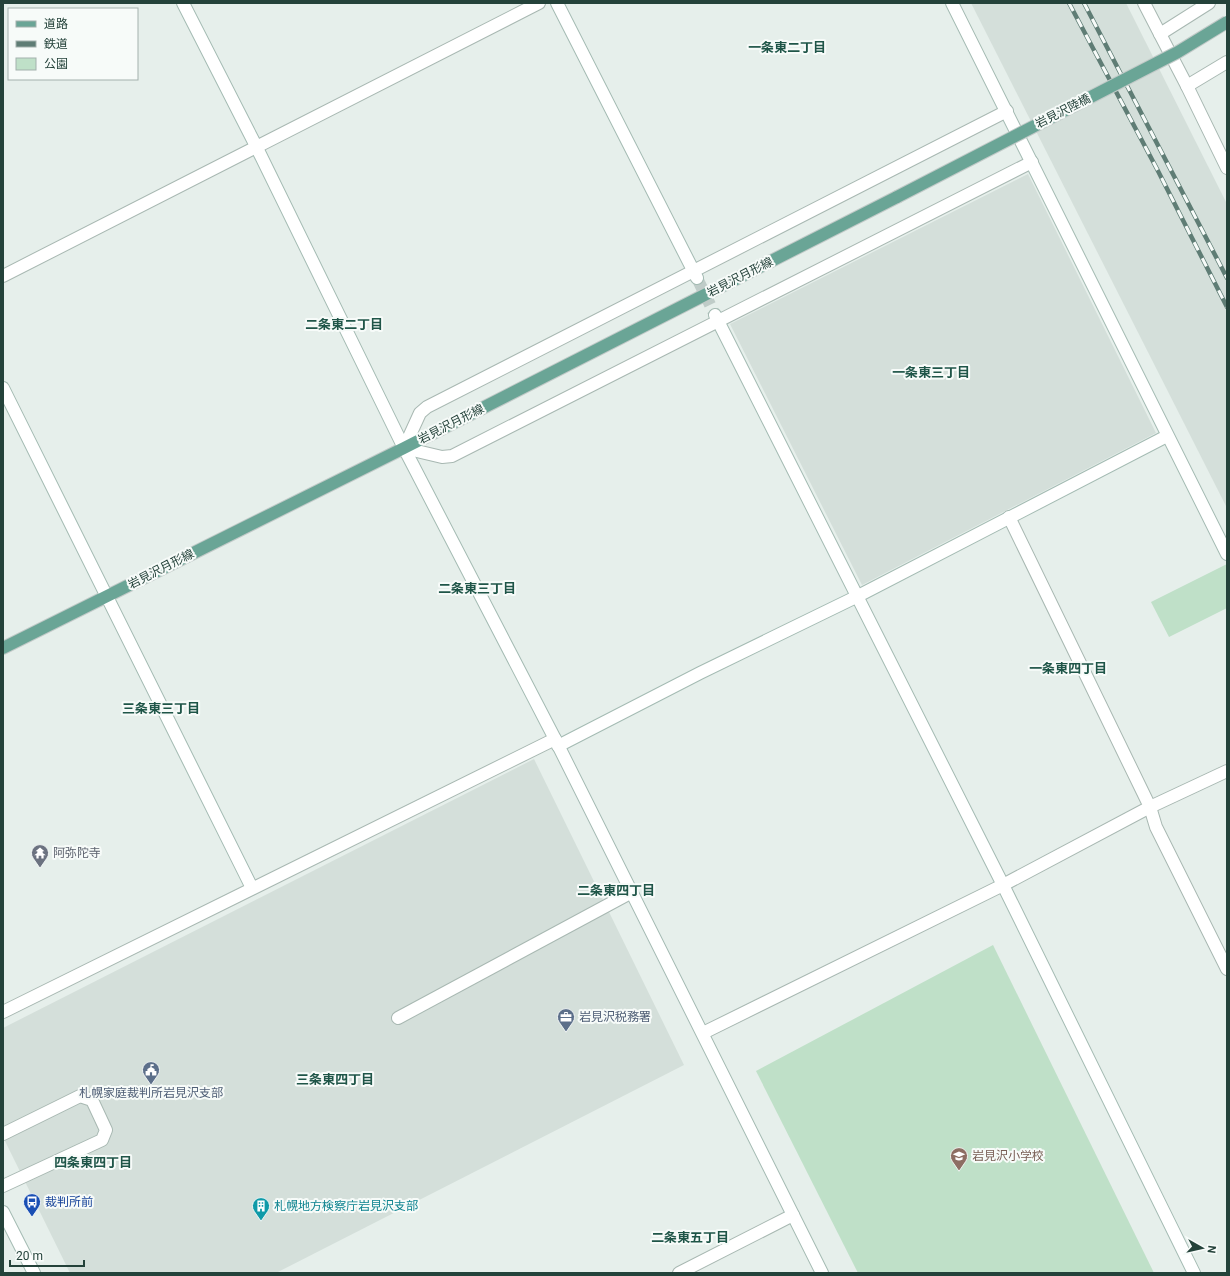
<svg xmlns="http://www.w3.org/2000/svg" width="1230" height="1276" font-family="Roboto,'Noto Sans JP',sans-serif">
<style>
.built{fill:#d4dfda}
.green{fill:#bfe0c8}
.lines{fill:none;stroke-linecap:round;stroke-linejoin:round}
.secondary-tunnel{stroke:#bfccc8;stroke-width:12;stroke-dasharray:12 6;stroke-linecap:butt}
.lane-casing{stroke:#a8b8b2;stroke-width:14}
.street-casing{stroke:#a8b8b2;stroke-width:14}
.secondary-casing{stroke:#a4bbb3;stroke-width:14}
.primary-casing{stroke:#c2cac8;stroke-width:14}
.lane{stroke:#fff;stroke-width:12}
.street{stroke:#fff;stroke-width:12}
.secondary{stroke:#fff;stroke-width:12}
.primary{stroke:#6aa596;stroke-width:12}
.rail-casing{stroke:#5f7d75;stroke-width:4.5}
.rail{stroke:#f7fbf9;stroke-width:3;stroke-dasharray:9;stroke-linecap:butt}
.primary-bridge-casing{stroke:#c2cac8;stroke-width:14;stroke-linecap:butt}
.primary-bridge{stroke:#6aa596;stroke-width:12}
.labels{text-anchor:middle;stroke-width:4;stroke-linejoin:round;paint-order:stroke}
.street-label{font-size:12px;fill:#24423a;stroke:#f7fbf9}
.worship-label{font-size:12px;fill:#5b616d;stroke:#f7fbf9;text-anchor:start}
.service-label{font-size:12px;fill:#4e5e75;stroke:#f7fbf9;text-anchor:start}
.education-label{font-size:12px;fill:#785e54;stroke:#f7fbf9;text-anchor:start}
.transit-label{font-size:12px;fill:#164399;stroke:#f7fbf9;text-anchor:start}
.culture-label{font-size:12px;fill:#0d838f;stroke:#f7fbf9;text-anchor:start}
.neighbourhood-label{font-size:13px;font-weight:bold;fill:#1f5548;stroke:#f7fbf9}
</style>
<rect width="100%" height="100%" fill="#e6efeb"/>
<!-- built -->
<g class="built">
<polygon points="971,3 1126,3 1227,204 1227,508"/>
<polygon points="1028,174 1156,433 862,585 730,324"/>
<polygon points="534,759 684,1065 276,1273 70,1273 3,1137 3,1028"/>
</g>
<!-- green -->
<g class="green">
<polygon points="1227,564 1227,608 1169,637 1151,602"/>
<polygon points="993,945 1154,1273 858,1273 756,1071"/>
</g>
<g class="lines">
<!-- secondary-tunnel -->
<polyline class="secondary-tunnel" points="697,278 715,315"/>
<!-- lane casing -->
<g class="lane-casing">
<g id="lane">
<polyline points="398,1018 632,892"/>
<polyline points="3,1134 80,1096 92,1100 106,1130 102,1140 3,1186"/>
</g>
</g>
<!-- street casing -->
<g class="street-casing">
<g id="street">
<polyline points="1144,3 1160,34 1209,3"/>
<polyline points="1160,34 1187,86"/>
<polyline points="1227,62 1187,86 1227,168"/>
<polyline points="1007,111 427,407 420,413 404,448 442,457 452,456 1032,162"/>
<polyline points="3,276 539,3"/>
<polyline points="1009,517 1150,807 1156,827 1227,969"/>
<polyline points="3,1012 555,739"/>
<polyline points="703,1033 1003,885 1150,807 1227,771"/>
<polyline points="679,1273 793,1215"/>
</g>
</g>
<!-- secondary casing -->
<g class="secondary-casing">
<g id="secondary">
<polyline points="183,3 256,146 404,448 555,739 822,1273"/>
<polyline points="557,3 697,278"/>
<polyline points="952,3 1227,554"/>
<polyline points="715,315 1003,885 1194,1273"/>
<polyline points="3,388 252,888"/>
<polyline points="558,746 700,673 858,596 1167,436"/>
<polyline points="3,1212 34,1273"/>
</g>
</g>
<!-- primary casing -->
<g class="primary-casing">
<polyline id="primary" points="3,648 404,448 897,197"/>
</g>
<!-- lane -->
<use href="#lane" class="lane"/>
<!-- street -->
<use href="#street" class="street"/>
<!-- secondary -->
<use href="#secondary" class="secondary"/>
<!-- primary -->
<use href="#primary" class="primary"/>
<!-- rail casing -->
<g class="rail-casing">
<g id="rail">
<polyline points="1069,3 1157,169 1227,307"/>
<polyline points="1084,3 1227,278"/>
</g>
</g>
<!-- rail -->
<use href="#rail" class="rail"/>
<!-- primary-bridge casing -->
<g class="primary-bridge-casing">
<polyline id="primary-bridge" points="897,197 1178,52 1227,22"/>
</g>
<!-- primary-bridge -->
<use href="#primary-bridge" class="primary-bridge"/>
</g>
<!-- icons -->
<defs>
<g id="temple-pin" transform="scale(0.9)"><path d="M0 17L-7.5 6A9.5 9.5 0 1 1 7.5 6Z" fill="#6b7280" stroke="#f7fbf9"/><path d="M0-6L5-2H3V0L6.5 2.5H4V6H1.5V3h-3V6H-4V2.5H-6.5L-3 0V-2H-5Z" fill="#fff"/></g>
<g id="office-pin" transform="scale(0.9)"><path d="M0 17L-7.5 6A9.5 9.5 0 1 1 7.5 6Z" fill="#5c6f8a" stroke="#f7fbf9"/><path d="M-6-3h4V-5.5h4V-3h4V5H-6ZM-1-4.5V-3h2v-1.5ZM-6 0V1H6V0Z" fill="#fff"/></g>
<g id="civic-pin" transform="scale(0.9)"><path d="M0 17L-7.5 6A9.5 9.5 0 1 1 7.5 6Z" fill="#5c6f8a" stroke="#f7fbf9"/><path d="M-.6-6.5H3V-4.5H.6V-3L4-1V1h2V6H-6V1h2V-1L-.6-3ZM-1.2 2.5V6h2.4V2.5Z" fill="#fff"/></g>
<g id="school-pin" transform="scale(0.9)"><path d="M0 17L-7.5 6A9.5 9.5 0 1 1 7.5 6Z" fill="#8d6e63" stroke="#f7fbf9"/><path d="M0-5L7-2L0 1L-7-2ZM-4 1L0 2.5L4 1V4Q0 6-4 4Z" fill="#fff"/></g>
<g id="bus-pin" transform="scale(0.9)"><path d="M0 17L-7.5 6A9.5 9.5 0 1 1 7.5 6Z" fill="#1a4fb4" stroke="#f7fbf9"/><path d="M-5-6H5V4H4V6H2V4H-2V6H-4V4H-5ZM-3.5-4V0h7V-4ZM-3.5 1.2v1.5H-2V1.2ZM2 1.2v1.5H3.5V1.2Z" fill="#fff"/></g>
<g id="building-pin" transform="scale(0.9)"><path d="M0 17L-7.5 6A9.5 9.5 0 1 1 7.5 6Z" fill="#0f9aa8" stroke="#f7fbf9"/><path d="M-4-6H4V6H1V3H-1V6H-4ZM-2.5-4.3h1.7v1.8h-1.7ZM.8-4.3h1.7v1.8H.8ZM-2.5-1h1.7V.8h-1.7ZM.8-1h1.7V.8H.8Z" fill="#fff"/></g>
</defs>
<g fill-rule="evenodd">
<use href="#temple-pin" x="40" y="853"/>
<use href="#office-pin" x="566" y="1017"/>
<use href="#civic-pin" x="151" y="1070"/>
<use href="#school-pin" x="959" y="1156"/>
<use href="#bus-pin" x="32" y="1202"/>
<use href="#building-pin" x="261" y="1206"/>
</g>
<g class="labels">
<!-- street labels -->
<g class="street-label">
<text transform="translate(1063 111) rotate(-27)" y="4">岩見沢陸橋</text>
<text transform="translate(740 277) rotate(-27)" y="4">岩見沢月形線</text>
<text transform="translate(451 424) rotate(-27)" y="4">岩見沢月形線</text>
<text transform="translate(161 569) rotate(-27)" y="4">岩見沢月形線</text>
</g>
<!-- worship labels -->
<g class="worship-label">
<text x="53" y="857">阿弥陀寺</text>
</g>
<!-- service labels -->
<g class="service-label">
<text x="579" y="1021">岩見沢税務署</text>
<text x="151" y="1097" text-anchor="middle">札幌家庭裁判所岩見沢支部</text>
</g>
<!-- education labels -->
<g class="education-label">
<text x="972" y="1160">岩見沢小学校</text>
</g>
<!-- transit labels -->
<g class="transit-label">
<text x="45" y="1206">裁判所前</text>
</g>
<!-- culture labels -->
<g class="culture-label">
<text x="274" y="1210">札幌地方検察庁岩見沢支部</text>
</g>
<!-- neighbourhood labels -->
<g class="neighbourhood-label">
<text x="787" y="52">一条東二丁目</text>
<text x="344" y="329">二条東二丁目</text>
<text x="931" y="377">一条東三丁目</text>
<text x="477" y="593">二条東三丁目</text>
<text x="1068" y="673">一条東四丁目</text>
<text x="161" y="713">三条東三丁目</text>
<text x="616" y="895">二条東四丁目</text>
<text x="335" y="1084">三条東四丁目</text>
<text x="93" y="1167">四条東四丁目</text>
<text x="690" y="1242">二条東五丁目</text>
</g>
</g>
<!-- border -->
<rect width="1230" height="1276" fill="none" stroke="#24423a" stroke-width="8"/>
<!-- legend -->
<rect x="8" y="8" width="130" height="72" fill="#f7fbf9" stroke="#a3b1ad"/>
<rect x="16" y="21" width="20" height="6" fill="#6aa596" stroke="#a3b1ad"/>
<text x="44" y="28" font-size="12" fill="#24423a">道路</text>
<rect x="16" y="41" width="20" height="6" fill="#5f7d75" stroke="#a3b1ad"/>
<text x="44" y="48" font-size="12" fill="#24423a">鉄道</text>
<rect x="16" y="58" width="20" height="12" fill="#bfe0c8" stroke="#a3b1ad"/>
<text x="44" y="68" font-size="12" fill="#24423a">公園</text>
<!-- north arrow -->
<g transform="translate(1202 1248) rotate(98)" stroke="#f7fbf9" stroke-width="3" paint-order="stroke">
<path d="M0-3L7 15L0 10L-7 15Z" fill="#24423a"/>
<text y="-6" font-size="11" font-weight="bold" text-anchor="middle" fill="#24423a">N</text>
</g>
<!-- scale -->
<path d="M10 1260v6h74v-6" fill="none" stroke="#24423a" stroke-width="2"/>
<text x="16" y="1260" font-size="12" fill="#24423a" stroke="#f7fbf9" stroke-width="3" paint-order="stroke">20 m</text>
</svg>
